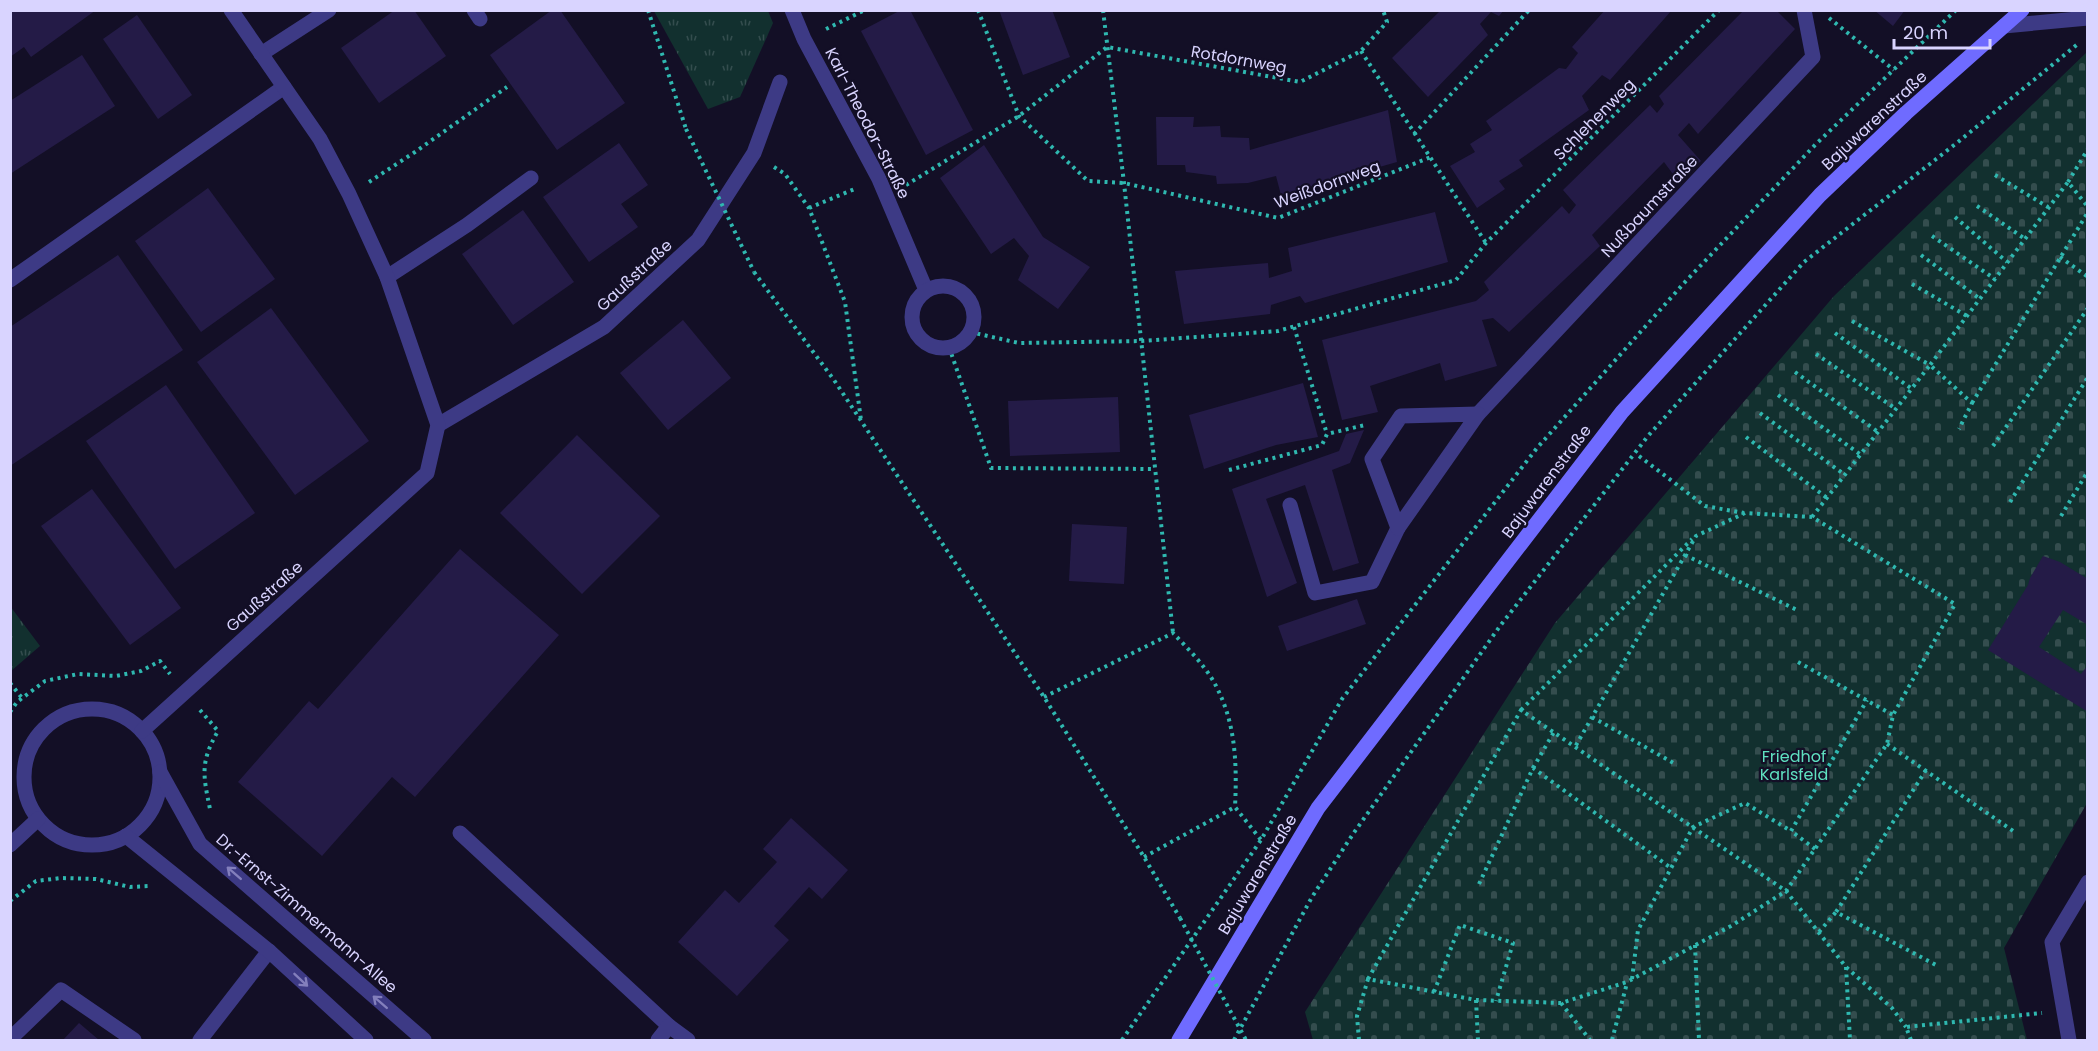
<svg xmlns="http://www.w3.org/2000/svg" width="2098" height="1051" font-family="Poppins,sans-serif">
<style>
.grass{fill:url(#grass-tufts)}
.cemetery{fill:url(#cemetery-stones)}
.building{fill:#241b47}
.lines{fill:none;stroke-linecap:round;stroke-linejoin:round}
.path{stroke:#2fb8b0;stroke-width:4;stroke-dasharray:3 4.5;stroke-linecap:butt}
.lane{stroke:#3d3a85;stroke-width:15}
.street{stroke:#3d3a85;stroke-width:15}
.secondary{stroke:#6f6bff;stroke-width:15}
.path-bridge{stroke:#2fb8b0;stroke-width:4;stroke-dasharray:3 4.5;stroke-linecap:butt}
.oneway{stroke:#837fbc}
.labels{text-anchor:middle;stroke-width:4.5;stroke-linejoin:round;paint-order:stroke}
.street-label{font-size:16px;fill:#d9d4ff;stroke:#130f26}
.park-label{font-size:16px;fill:#5fe0c0;stroke:#130f26}
</style>
<defs>
<pattern id="grass-tufts" width="24" height="20" patternUnits="userSpaceOnUse" patternTransform="scale(1.5)"><rect width="24" height="20" fill="#12302f"/><path d="M3 7l-1-3M5 7V3M7 7l1-3M15 17l-1-3M17 17v-4M19 17l1-3" fill="none" stroke="#344d4e"/></pattern>
<pattern id="cemetery-stones" width="16" height="16" patternUnits="userSpaceOnUse" patternTransform="scale(1.5)"><rect width="16" height="16" fill="#12302f"/><path d="M2 7V4a2 2 0 0 1 4 0v3zM10 15v-3a2 2 0 0 1 4 0v3z" fill="#344d4e"/></pattern>
</defs>
<rect width="100%" height="100%" fill="#130f26"/>
<!-- grass -->
<g class="grass">
<polygon points="654,11 768,11 773,23 740,97 708,109"/>
<polygon points="10,606 40,646 11,671 10,671"/>
</g>
<!-- cemetery -->
<polygon class="cemetery" points="2087,52 2087,803 2004,948 2027,1040 1313,1040 1305,1012 1555,623 1834,296"/>
<!-- building -->
<g class="building">
<polygon points="10,10 96,10 31,57 24,47 10,57"/>
<polygon points="395,10 414,10 446,56 379,103 341,48"/>
<polygon points="552,10 560,10 625,103 557,150 490,55"/>
<polygon points="901,10 910,10 973,130 926,155 861,31"/>
<polygon points="999,10 1052,10 1070,57 1023,75"/>
<polygon points="1441,10 1504,10 1499,16 1491,12 1480,24 1488,35 1428,97 1392,58"/>
<polygon points="1605,10 1672,10 1610,80 1602,75 1582,96 1589,110 1519,160 1523,166 1499,181 1505,189 1477,208 1450,166 1475,152 1470,144 1492,130 1486,121 1559,68 1566,69 1578,53 1572,47"/>
<polygon points="1744,10 1776,10 1795,29 1698,134 1689,123 1678,135 1701,161 1678,181 1664,162 1592,235 1600,246 1509,332 1493,318 1482,320 1497,366 1445,381 1440,363 1370,386 1378,412 1342,420 1322,340 1476,301 1489,290 1484,282 1562,206 1569,214 1576,205 1563,190 1650,105 1657,113 1664,104 1659,96"/>
<polygon points="1874,10 1905,10 1893,26"/>
<polygon points="137,15 192,95 158,119 103,39"/>
<polygon points="82,55 115,106 10,174 10,101"/>
<polygon points="1388,110 1397,162 1281,195 1276,176 1248,183 1217,184 1216,176 1186,172 1185,165 1157,165 1156,117 1194,117 1193,127 1220,126 1221,137 1249,138 1250,150"/>
<polygon points="619,143 648,185 621,204 638,227 589,262 543,197"/>
<polygon points="984,145 1043,237 1090,267 1058,309 1018,280 1029,256 1014,238 991,254 940,178"/>
<polygon points="208,188 275,279 201,332 135,241"/>
<polygon points="523,210 574,282 513,325 462,254"/>
<polygon points="1435,212 1448,262 1305,303 1300,296 1271,305 1270,314 1184,324 1175,271 1268,263 1269,278 1292,271 1288,248"/>
<polygon points="118,255 183,350 10,466 10,327"/>
<polygon points="271,308 369,441 295,495 197,362"/>
<polygon points="683,320 731,378 668,430 620,373"/>
<polygon points="1303,383 1318,437 1276,445 1204,469 1189,415"/>
<polygon points="166,385 255,513 175,569 86,441"/>
<polygon points="1118,397 1120,452 1010,456 1008,401"/>
<polygon points="1364,430 1350,463 1332,470 1359,563 1333,571 1305,485 1266,499 1297,583 1267,597 1232,489 1339,451 1346,434"/>
<polygon points="577,435 660,516 582,594 500,513"/>
<polygon points="92,489 181,608 130,645 41,526"/>
<polygon points="1072,524 1127,527 1124,584 1069,581"/>
<polygon points="460,549 559,635 415,797 392,777 322,856 238,782 309,701 318,709"/>
<polygon points="2043,556 2060,562 2088,579 2088,625 2063,610 2039,647 2081,674 2088,665 2088,712 1988,650 2028,585 2030,578"/>
<polygon points="1357,599 1366,624 1287,651 1278,626"/>
<polygon points="791,818 848,870 822,899 809,887 774,926 789,940 737,996 678,942 725,890 739,903 777,862 763,849"/>
<polygon points="79,1023 99,1040 63,1040"/>
</g>
<g class="lines">
<!-- path -->
<g class="path">
<polyline points="648,10 686,129"/>
<polyline points="978,10 1019,116 1088,181 1124,183 1278,218 1431,157"/>
<polyline points="1103,10 1124,183 1173,633"/>
<polyline points="1829,18 1894,70"/>
<polyline points="826,29 865,10"/>
<polyline points="1361,51 1486,243"/>
<polyline points="1414,134 1529,10"/>
<polyline points="774,167 785,174 809,208 845,302 861,420"/>
<polyline points="1995,175 2048,207"/>
<polyline points="369,182 415,152 507,87"/>
<polyline points="2068,182 2088,149"/>
<polyline points="906,185 1019,116 1107,47 1300,82 1361,51 1387,22 1383,10"/>
<polyline points="1977,206 2025,239"/>
<polyline points="809,208 857,188"/>
<polyline points="1955,217 2007,262"/>
<polyline points="1932,236 1995,279"/>
<polyline points="1921,255 1980,299"/>
<polyline points="2060,257 2088,277"/>
<polyline points="754,272 834,380 1044,697 1144,857 1180,918"/>
<polyline points="1912,284 1967,316"/>
<polyline points="1852,321 1930,365 2068,182 2088,207"/>
<polyline points="1294,327 1327,434"/>
<polyline points="970,332 1019,343 1142,341 1278,331 1456,280 1486,243 1719,10"/>
<polyline points="1835,333 1912,389"/>
<polyline points="949,347 991,468 1155,469"/>
<polyline points="1816,354 1896,409"/>
<polyline points="1795,372 1878,432"/>
<polyline points="1778,395 1861,455"/>
<polyline points="1972,403 2088,212"/>
<polyline points="1760,413 1845,475"/>
<polyline points="1746,437 1827,498"/>
<polyline points="1993,446 2088,308"/>
<polyline points="1639,456 1705,506 1744,513"/>
<polyline points="1229,470 1322,445 1327,434 1365,425"/>
<polyline points="2010,502 2088,377"/>
<polyline points="2061,516 2088,471"/>
<polyline points="1812,517 1930,365 1972,403 1959,429"/>
<polyline points="1685,555 1799,611"/>
<polyline points="1798,662 1893,715"/>
<polyline points="10,683 22,698"/>
<path d="M1044,697L1173,633C1188,649 1207,667 1217,688C1236,725 1237,766 1235,807L1261,840"/>
<path d="M200,710L218,731C200,762 203,775 210,809"/>
<polyline points="1521,710 1692,539"/>
<polyline points="10,712 17,702 45,681 78,674 116,676 141,671 160,661 170,674"/>
<polyline points="1592,717 1677,765"/>
<polyline points="1887,744 2016,833"/>
<polyline points="1533,768 1554,732"/>
<polyline points="1926,770 1836,912 1936,965"/>
<polyline points="1815,849 1791,831 1867,700"/>
<polyline points="1144,857 1235,807"/>
<polyline points="1479,884 1533,768 1671,868"/>
<polyline points="10,901 36,881 61,878 96,879 130,887 150,886"/>
<polyline points="1819,932 1836,912"/>
<polyline points="1695,945 1699,1040"/>
<polyline points="1846,967 1850,1040"/>
<polyline points="1368,979 1521,710 1786,891 1887,744 1893,715 1955,604 1812,517 1745,513 1696,536 1575,747"/>
<polyline points="1632,979 1638,930 1693,827 1745,803 1791,831"/>
<polyline points="1434,992 1460,925 1513,943 1496,1001"/>
<polyline points="1476,1000 1478,1040"/>
<polyline points="1561,1003 1590,1040"/>
<polyline points="1122,1040 1261,840 1342,699 1537,448 1685,282 1815,145 1956,10"/>
<polyline points="1234,1040 1312,897 1353,834 1500,626 1648,436 1804,262 1958,142 2079,43"/>
<polyline points="1359,1040 1357,1016 1368,979 1476,1000 1561,1003 1627,982 1731,926 1786,891 1846,967 1892,1008 1906,1027"/>
<polyline points="1612,1040 1627,983"/>
<polyline points="1911,1040 1906,1027 2042,1013"/>
</g>
<!-- lane -->
<g class="lane">
<polyline points="474,10 480,19"/>
<polyline points="261,54 329,10"/>
<polyline points="387,277 467,225 531,178"/>
<polyline points="10,280 284,87"/>
<polyline points="1290,505 1315,593 1372,582 1398,528"/>
<polyline points="460,833 669,1026"/>
<polyline points="10,1039 61,990 134,1040"/>
<polyline points="200,1040 269,951"/>
<polyline points="658,1040 669,1026 688,1040"/>
</g>
<!-- street -->
<g class="street">
<polyline points="792,10 804,39 879,179 926,290"/>
<polyline points="2004,26 2088,18"/>
<circle cx="943" cy="317" r="31"/>
<polyline points="1478,414 1813,57 1804,10"/>
<polygon points="1478,414 1398,528 1372,459 1401,416"/>
<polyline points="438,425 604,327 698,240 754,153 780,82"/>
<circle cx="92" cy="777" r="68"/>
<polyline points="142,731 427,473 438,425 387,277 349,194 320,139 231,10"/>
<polyline points="160,772 200,844 424,1040"/>
<polyline points="126,836 269,951 366,1040"/>
<polyline points="10,845 38,819"/>
<polyline points="2069,1040 2052,942 2088,882"/>
</g>
<!-- secondary -->
<polyline class="secondary" points="1179,1040 1318,808 1622,412 1820,195 1906,113 2022,10"/>
<!-- path-bridge -->
<g class="path-bridge">
<polyline points="686,129 754,272"/>
<polyline points="1180,918 1246,1040"/>
</g>
</g>
<!-- one-way arrows -->
<defs><path id="oneway-shaft" d="M-6 0H5M1.5-3L5.5 0L1.5 3" fill="none" stroke-width="1.6" stroke-linecap="round" stroke-linejoin="round" transform="scale(1.5)"/></defs>
<g class="oneway">
<use href="#oneway-shaft" transform="translate(234 873) rotate(-139)"/>
<use href="#oneway-shaft" transform="translate(301 980) rotate(43)"/>
<use href="#oneway-shaft" transform="translate(380 1002) rotate(-139)"/>
</g>
<g class="labels">
<!-- street labels -->
<g class="street-label">
<text transform="translate(1239 59) rotate(10)" y="6">Rotdornweg</text>
<text transform="translate(1594 119) rotate(-45)" y="6">Schlehenweg</text>
<text transform="translate(1874 120) rotate(-43)" y="6">Bajuwarenstraße</text>
<text transform="translate(868 123) rotate(63)" y="6">Karl-Theodor-Straße</text>
<text transform="translate(1327 184) rotate(-20)" y="6">Weißdornweg</text>
<text transform="translate(1649 206) rotate(-47)" y="6">Nußbaumstraße</text>
<text transform="translate(634 275) rotate(-43)" y="6">Gaußstraße</text>
<text transform="translate(1546 481) rotate(-53)" y="6">Bajuwarenstraße</text>
<text transform="translate(264 596) rotate(-42)" y="6">Gaußstraße</text>
<text transform="translate(1257 874) rotate(-59)" y="6">Bajuwarenstraße</text>
<text transform="translate(307 913) rotate(41)" y="6">Dr.-Ernst-Zimmermann-Allee</text>
</g>
<!-- park labels -->
<g class="park-label">
<text x="1794" y="762">Friedhof<tspan x="1794" dy="18">Karlsfeld</tspan></text>
</g>
</g>
<!-- border -->
<rect width="2098" height="1051" fill="none" stroke="#d9d4ff" stroke-width="24"/>
<!-- scale -->
<path d="M1894 39v9h96v-9" fill="none" stroke="#d9d4ff" stroke-width="3"/>
<text x="1903" y="39" font-size="18" fill="#d9d4ff" stroke="#130f26" stroke-width="4.5" paint-order="stroke">20 m</text>
</svg>
